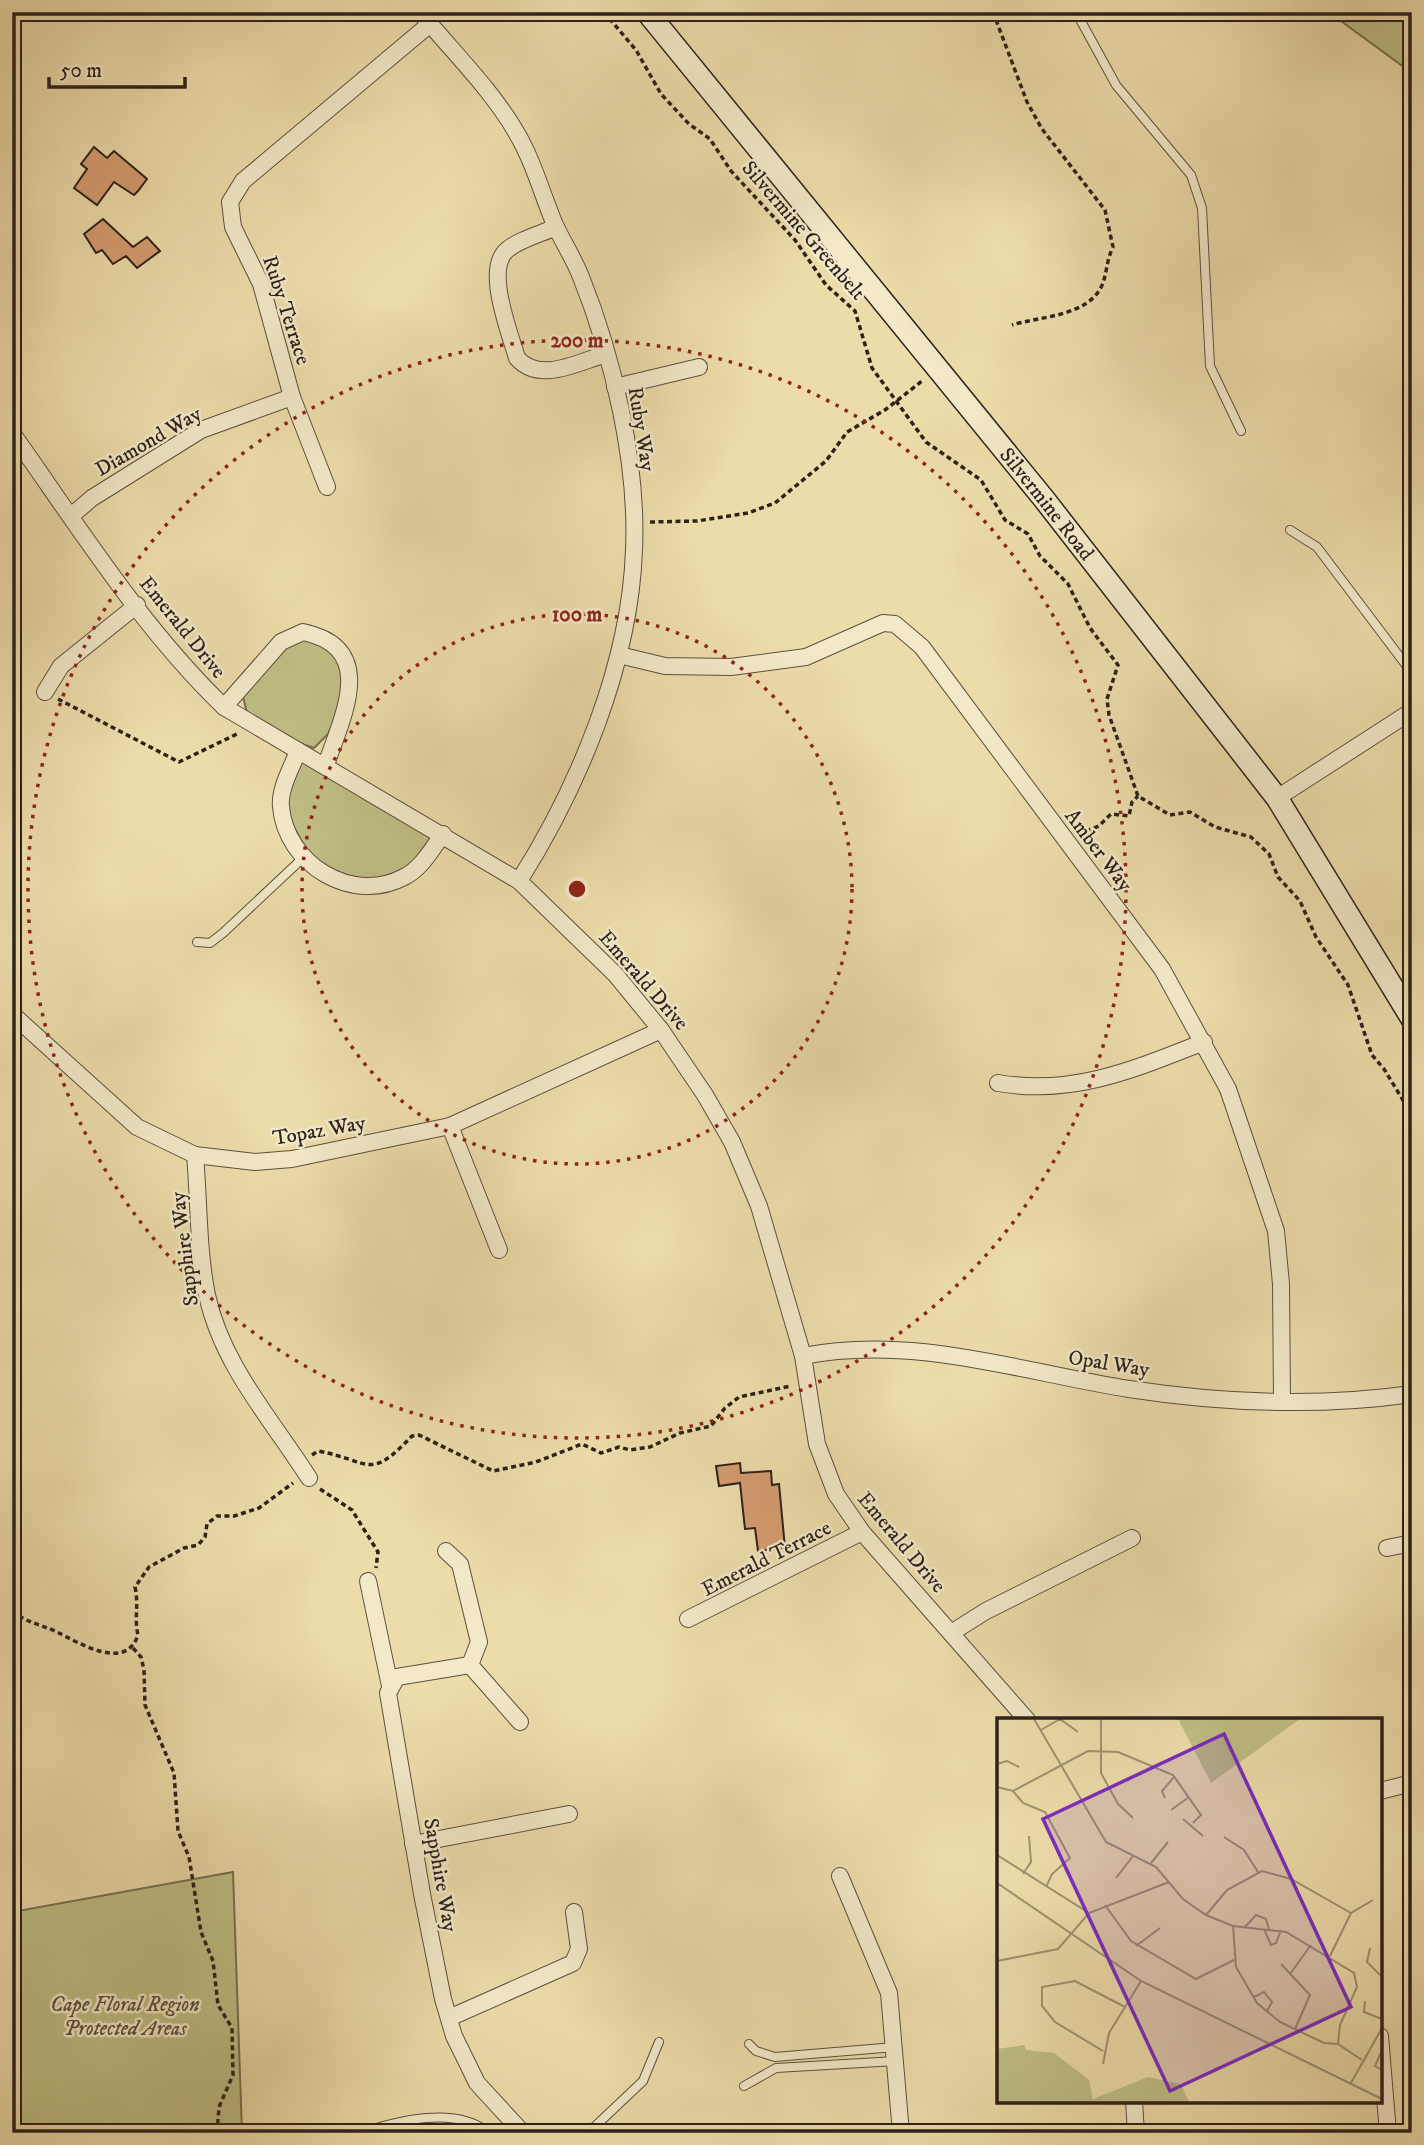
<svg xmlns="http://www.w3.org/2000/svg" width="1424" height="2145" font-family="'IM FELL DW Pica',serif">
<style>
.green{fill:#bfbe84;stroke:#767050;stroke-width:2}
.building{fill:#d49c70;stroke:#2c211b;stroke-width:2}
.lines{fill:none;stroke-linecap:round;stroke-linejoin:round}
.lane-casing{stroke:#5c503f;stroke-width:10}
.street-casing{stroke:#5c503f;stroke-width:18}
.secondary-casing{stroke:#2c211b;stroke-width:24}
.path{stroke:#2c211b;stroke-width:3.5;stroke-dasharray:5 3.5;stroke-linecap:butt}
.lane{stroke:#f3e8c8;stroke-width:8}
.street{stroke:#f3e8c8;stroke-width:16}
.secondary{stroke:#f3e8c8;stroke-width:21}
.ring{fill:none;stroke:#8f2418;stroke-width:3.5;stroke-dasharray:3.5 7}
.labels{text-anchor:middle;stroke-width:5;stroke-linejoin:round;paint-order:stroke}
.street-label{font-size:21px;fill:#2c211b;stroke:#f3e8c8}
.park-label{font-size:21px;font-style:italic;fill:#58503a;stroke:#f3e8c8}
.inset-road{fill:none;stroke:#9f9171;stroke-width:2}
.view{fill:#7b2cbf;fill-opacity:0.15;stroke:#7b2cbf;stroke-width:3.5}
.inset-edge{fill:none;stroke:#2c211b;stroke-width:3.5}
.centre{fill:#8f2418;stroke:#f3e8c8;stroke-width:3.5}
.ring-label{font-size:21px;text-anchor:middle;font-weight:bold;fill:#8f2418;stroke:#f3e8c8;stroke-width:5;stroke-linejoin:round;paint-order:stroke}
</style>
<rect width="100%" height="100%" fill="#ecdcaa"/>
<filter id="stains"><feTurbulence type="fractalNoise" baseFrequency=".00286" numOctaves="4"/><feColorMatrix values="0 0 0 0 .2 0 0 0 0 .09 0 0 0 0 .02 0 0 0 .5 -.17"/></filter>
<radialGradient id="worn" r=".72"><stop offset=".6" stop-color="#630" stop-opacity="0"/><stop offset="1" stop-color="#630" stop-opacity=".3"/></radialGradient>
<!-- green -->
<g class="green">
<polygon points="1330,12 1412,12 1412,73 1330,13"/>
<polygon points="304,634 334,646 350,688 328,734 314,748 296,742 247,713 241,688 278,646"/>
<path d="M303,754L439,836L404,877C381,878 348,884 327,871C309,861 293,825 284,807Z"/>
<polygon points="233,1872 242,2133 12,2133 12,1912"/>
</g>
<!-- building -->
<g class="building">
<polygon points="94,147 107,158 114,151 147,179 138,191 134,195 114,182 97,205 74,188 87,169 81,164"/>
<polygon points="103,219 133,247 147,237 160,251 137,268 126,256 113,264 102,250 96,253 84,234"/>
<polygon points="740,1463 741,1473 771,1471 772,1485 779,1484 785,1548 758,1551 755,1528 745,1529 740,1483 719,1486 716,1466"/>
</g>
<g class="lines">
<!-- lane casing -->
<g class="lane-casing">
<g id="lane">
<polyline points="1076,12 1116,85 1191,175 1202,208 1210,366 1241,431"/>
<polyline points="1290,530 1317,547 1412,673"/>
<polyline points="197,942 210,943 223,933 304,857"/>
<polyline points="749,2044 756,2051 775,2057 895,2047"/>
<polyline points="744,2086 776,2068 896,2061"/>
<path d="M360,2133C397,2121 456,2105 489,2133"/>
<polyline points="588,2133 643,2081 659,2042"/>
</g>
</g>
<!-- street casing -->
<g class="street-casing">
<g id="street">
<path d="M420,12C451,50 492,90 516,132C533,160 542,194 555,225C563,242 574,259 581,277C613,357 638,463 634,550C630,664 579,786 519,881"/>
<polyline points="12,15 15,12"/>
<path d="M556,227C541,234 520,239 507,250C484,269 510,333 517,358C540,384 578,362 606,354"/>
<polyline points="615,387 699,367"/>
<path d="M12,433C78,526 142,628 224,707L519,881L615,974L661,1030L705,1095L732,1142L759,1206L803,1356L817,1444L836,1494L862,1532L1027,1720"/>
<polyline points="327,487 292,397 261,284 233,227 230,202 243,181 430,24"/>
<polyline points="71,516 92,498 201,430 292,397"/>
<polyline points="619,655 665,666 731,667 806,657 883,623 895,624 922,647 1162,969 1228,1089 1276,1231 1281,1284 1282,1400"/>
<polyline points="45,692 61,666 137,605"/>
<path d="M224,707L281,642L303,632C379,648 342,717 326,765"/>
<path d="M298,751C292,767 279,789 281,807C286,864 352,905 404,877C421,869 432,849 443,834"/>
<polyline points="1277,798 1412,711"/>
<polyline points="12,1014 137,1127 195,1155 255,1162 292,1159 450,1126 661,1030"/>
<path d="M998,1083C1073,1096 1135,1069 1204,1042"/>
<polyline points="450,1126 499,1250"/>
<path d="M195,1155C199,1201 198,1251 207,1295C222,1365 272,1420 309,1478"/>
<path d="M803,1356C912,1334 1022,1372 1129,1389C1221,1403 1320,1407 1412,1394"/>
<polyline points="1387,1548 1412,1543"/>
<polyline points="446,1551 460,1564 479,1642 470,1665 520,1722"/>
<polyline points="368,1581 390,1686"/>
<polyline points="688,1619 862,1532"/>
<polyline points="951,1633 986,1611 1132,1538"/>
<polyline points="470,1665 397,1677 388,1693 422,1894 443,1999 454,2036 477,2083 523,2133"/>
<polyline points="1380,1791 1412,1783"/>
<polyline points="413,1844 569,1814"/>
<polyline points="840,1876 889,1993 901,2133"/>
<polyline points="449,2018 573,1963 579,1949 574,1912"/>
<polyline points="1380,2036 1388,2133"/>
<polyline points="1134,2101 1136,2133"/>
</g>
</g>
<!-- secondary casing -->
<g class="secondary-casing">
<g id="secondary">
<path id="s1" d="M647,12L1044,499L1277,798L1412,1019"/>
</g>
</g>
<!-- path -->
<g class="path">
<polyline points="604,12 636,50 661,94 689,124 710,139 731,171 795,240 826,285 855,311 872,368 926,442 981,480 1005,520 1028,534 1040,556 1068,584 1090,628 1118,665 1107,699 1109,715 1138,796 1170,815 1190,812 1215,827 1251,837 1269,854 1278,877 1300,901 1316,937 1348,985 1372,1055 1384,1069 1412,1115"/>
<path d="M993,12L1027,102L1042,129L1105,210L1113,247C1107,259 1107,271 1103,283C1090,317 1040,316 1012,325"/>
<polyline points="650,522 697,521 748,513 775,503 826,461 847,432 885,410 922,381"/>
<polyline points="58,699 179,762 239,733"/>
<polyline points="1086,838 1084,832 1099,826 1111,814 1129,816 1132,802 1138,796"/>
<path d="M312,1455L318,1451C372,1461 368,1482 412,1436L419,1435L493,1471L536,1462L582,1444L601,1453L619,1447L630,1450L650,1447L680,1433L711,1426L725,1408L739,1397L791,1386"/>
<polyline points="320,1489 352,1510 378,1552 376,1568"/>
<path d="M12,1611C27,1623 40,1624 57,1632C79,1643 126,1672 138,1635C134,1619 139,1605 135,1587L149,1567L184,1548L198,1545L205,1537L207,1524L217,1516H234L259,1508L293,1483"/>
<polyline points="133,1648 141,1657 144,1670 145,1705 174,1773 178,1831 189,1857 201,1932 213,1961 218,2005 232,2028 233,2075 219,2107 217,2133"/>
</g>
<!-- lane -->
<use href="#lane" class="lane"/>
<!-- street -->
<use href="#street" class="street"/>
<!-- secondary -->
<use href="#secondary" class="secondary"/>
</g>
<!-- distance rings -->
<g class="ring">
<circle cx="577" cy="889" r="275"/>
<circle cx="577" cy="889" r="549"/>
</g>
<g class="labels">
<!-- street labels -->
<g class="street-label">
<text transform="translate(804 230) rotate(49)" y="7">Silvermine Greenbelt</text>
<text transform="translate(287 310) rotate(72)" y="7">Ruby Terrace</text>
<text transform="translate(642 429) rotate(81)" y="7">Ruby Way</text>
<text transform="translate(148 441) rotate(-30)" y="7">Diamond Way</text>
<text dy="7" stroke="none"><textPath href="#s1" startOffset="634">Silvermine Road</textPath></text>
<text transform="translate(183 627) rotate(51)" y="7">Emerald Drive</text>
<text transform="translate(1099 850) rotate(53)" y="7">Amber Way</text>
<text transform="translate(644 980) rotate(49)" y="7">Emerald Drive</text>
<text transform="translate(319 1130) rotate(-10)" y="7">Topaz Way</text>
<text transform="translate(184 1249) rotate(-97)" y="7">Sapphire Way</text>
<text transform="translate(1109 1363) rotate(9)" y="7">Opal Way</text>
<text transform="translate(902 1542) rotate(50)" y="7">Emerald Drive</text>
<text transform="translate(766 1558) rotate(-27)" y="7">Emerald Terrace</text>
<text transform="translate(441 1875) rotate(80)" y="7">Sapphire Way</text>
</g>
<!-- park labels -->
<g class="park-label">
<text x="125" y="2011">Cape Floral Region<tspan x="125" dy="24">Protected Areas</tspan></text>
</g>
</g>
<!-- overview -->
<g transform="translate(997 1718)">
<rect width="385" height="385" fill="#ecdcaa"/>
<path d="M181,1H303L214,65ZM27,327L29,332L57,335L92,362L96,381L151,359L184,366L192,384H0V331Z" fill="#bfbe84"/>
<path class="inset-road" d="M37,1L109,124L159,149L186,181L209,197L236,208L289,214L357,255L360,269L343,307L341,326L365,342M63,1L81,14M104,1V55L121,86L136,100M44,12L63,1M0,46L10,43L22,49M0,69L16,73L91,33L121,34L176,57L204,97L196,105M16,73L26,85L48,94L73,140L55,156L49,169M168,80L165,73L177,59M174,92L192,79M186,101L206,118M227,119L247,132L261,154M0,137L92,195M154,145L171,124M26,156L34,144L32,118M119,160L136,138M0,165L144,263L385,381M108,187L134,223L199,261L237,242M354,195L376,182M209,197L230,172L265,153L294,161L354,195M236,208L239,249L260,285L283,304L327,325L341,326M248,209L259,197L269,201L272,211M267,211L274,227L279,225L284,212M139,228L163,210M373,230L370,244L385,259M333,238L354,195M0,243L61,231L92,195L172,164M284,246L313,277L298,311M293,256L314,227M257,279L267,274L275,284L270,293M368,283L367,294L385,301M385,332L378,348L385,352M106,333L58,304L45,288V269L78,263L128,289M106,346L112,315L144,263M354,365L385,310"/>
<path class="view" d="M227,16L354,289L173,373L46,101Z"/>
<rect width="385" height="385" class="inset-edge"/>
</g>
<circle cx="577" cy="889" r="10" class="centre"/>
<g class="ring-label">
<text x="577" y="347">200 m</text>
<text x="577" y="621">100 m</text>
</g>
<!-- margin -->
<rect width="1424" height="2145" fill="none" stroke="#ecdcaa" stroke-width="42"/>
<rect x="14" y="14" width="1396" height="2117" fill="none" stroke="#2c211b" stroke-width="3.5"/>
<rect x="21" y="21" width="1382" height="2103" fill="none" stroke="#2c211b" stroke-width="2"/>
<!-- scale -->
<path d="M49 77v10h136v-10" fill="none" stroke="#2c211b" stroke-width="3.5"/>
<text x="60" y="77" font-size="21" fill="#2c211b" stroke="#f3e8c8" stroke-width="5" paint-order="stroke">50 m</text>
<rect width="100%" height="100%" filter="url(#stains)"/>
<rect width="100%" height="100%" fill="url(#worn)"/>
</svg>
